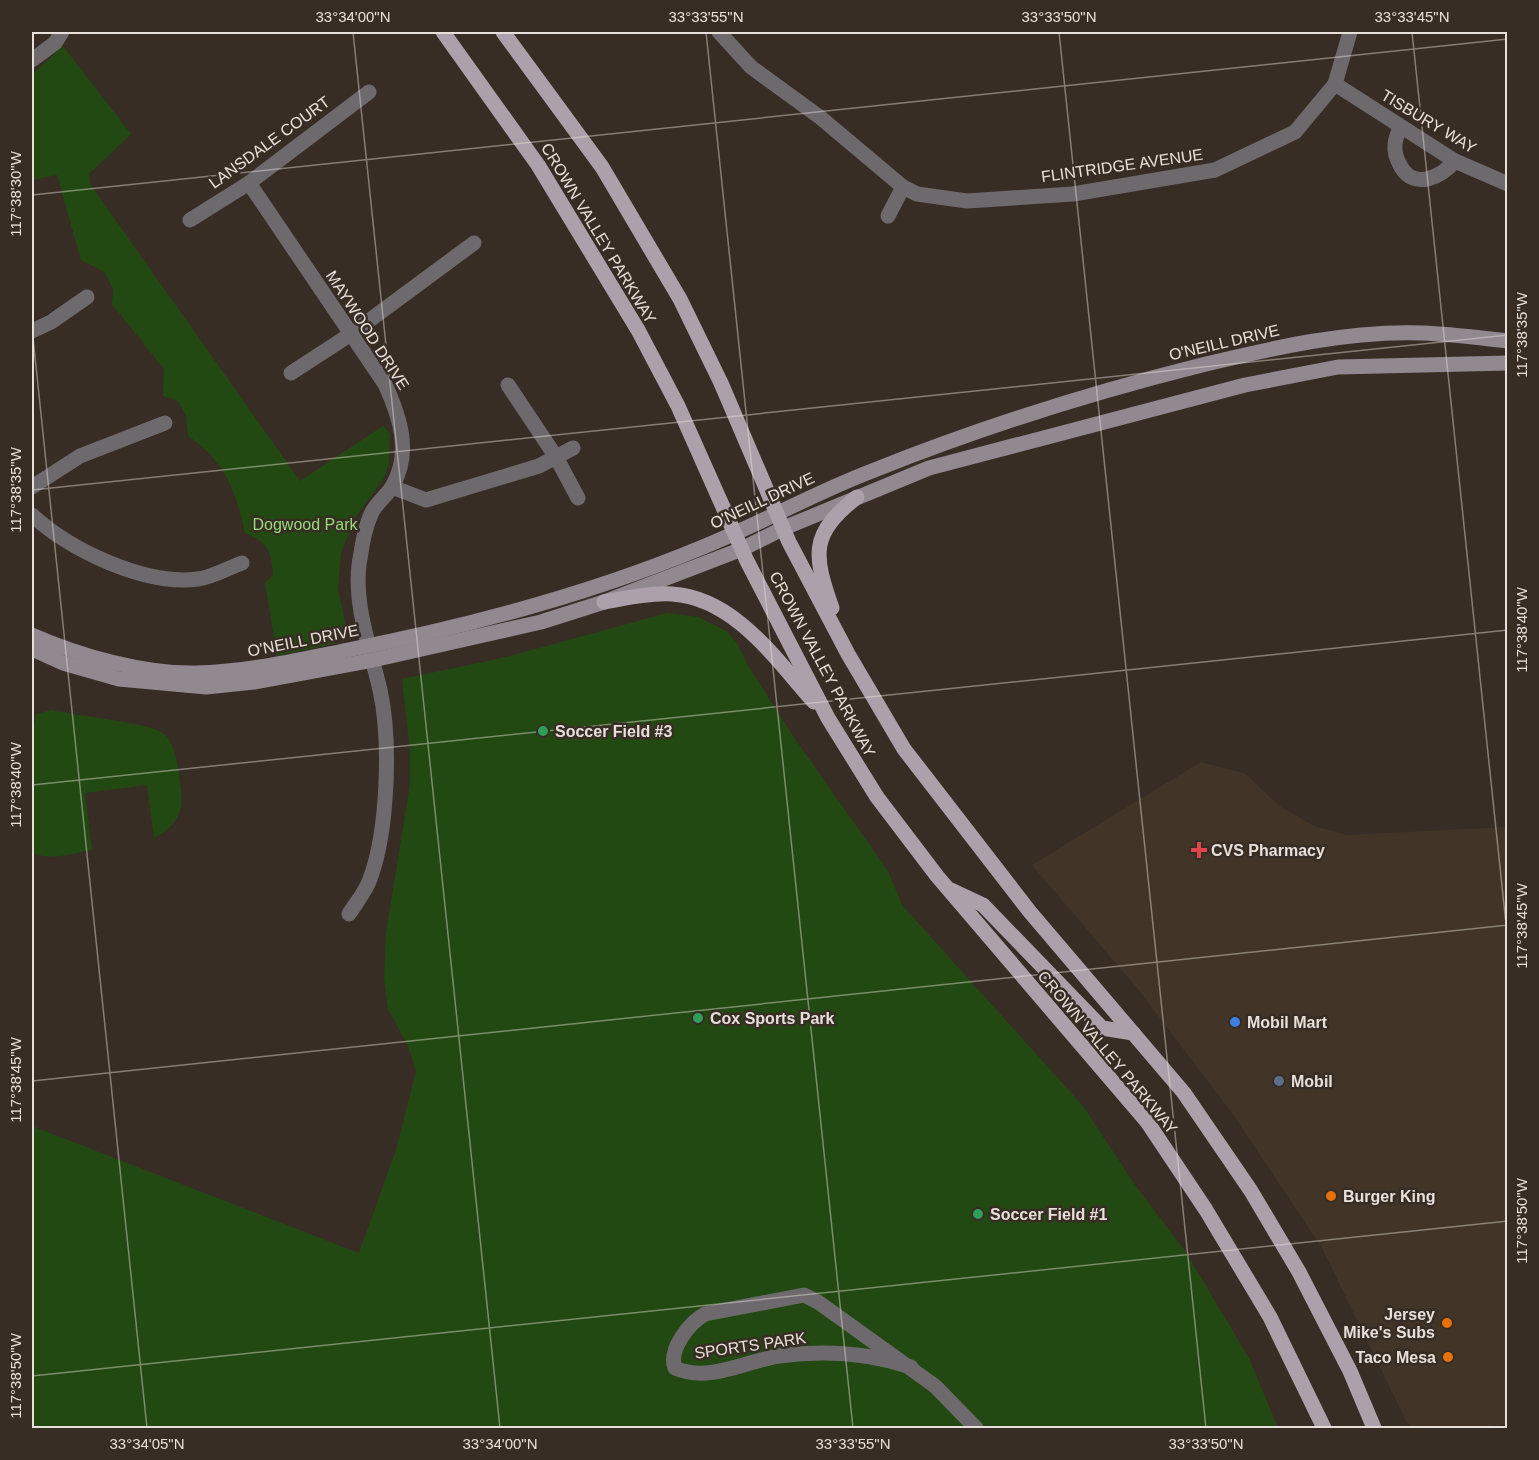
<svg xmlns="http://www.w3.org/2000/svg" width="1539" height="1460" font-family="Helvetica,sans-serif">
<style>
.commercial{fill:#423527}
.green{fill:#234912}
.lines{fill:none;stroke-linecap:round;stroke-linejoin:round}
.street{stroke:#6e696d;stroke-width:15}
.secondary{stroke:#918890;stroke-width:15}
.primary{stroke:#aca1aa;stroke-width:15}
.ticks{fill:none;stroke:#e7e0da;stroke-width:1.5;stroke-opacity:0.45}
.leisure-dot{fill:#2e9e5b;stroke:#382d25;stroke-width:2}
.health-dot{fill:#e0444e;stroke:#382d25;stroke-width:2}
.shop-dot{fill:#3f7fe0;stroke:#382d25;stroke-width:2}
.service-dot{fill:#5c6f8a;stroke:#382d25;stroke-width:2}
.food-dot{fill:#e8710a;stroke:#382d25;stroke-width:2}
.labels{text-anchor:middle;stroke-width:5;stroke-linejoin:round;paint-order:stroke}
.street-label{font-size:16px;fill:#e7e0da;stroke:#382d25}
.park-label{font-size:16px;fill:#94db78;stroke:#382d25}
.poi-label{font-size:16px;font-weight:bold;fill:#e7e0da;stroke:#382d25;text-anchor:start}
.neatline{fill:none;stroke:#e7e0da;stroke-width:2}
.ticks-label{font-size:15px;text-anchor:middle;fill:#e7e0da}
</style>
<rect width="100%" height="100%" fill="#382d25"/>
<!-- commercial -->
<polygon class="commercial" points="1201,762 1246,774 1279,806 1314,826 1347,835 1507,827 1507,1424 1471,1428 1417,1428 1407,1423 1322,1248 1232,1113 1137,988 1032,865"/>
<!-- green -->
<g class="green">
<path d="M63,46L131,134L89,174L90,184L300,481L383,426L390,434L389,463L384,478L355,518L341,553L338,587L346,629L343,637L334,644L277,656L265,583L273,575C270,548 270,544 245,533C236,491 225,461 188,436L186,416L178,401L163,396L164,369L112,304L113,290L105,272L81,260L57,175L32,180V75Z"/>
<polygon points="667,613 698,617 728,632 738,645 747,664 795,739 888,871 902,905 1083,1106 1135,1185 1185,1251 1249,1358 1278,1428 32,1428 32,1126 359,1253 396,1150 416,1071 408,1046 388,1009 384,979 386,933 410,784 410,751 402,679 506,657"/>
<path d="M52,710C74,716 149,722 164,734C177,745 179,775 181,791C184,815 174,827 154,838L147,785L85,793L92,850C75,853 47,862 32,852L34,726L36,714Z"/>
</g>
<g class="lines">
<!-- street -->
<g class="street">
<polyline points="719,32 751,67 821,118 903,187 917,194 967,201 1073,194 1215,170 1295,132 1335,84 1350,32"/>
<polyline points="32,60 55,43 62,32"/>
<polyline points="1335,84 1455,161 1508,184"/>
<path d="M1400,127C1398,133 1395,139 1395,145C1394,153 1397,160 1401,167C1415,191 1442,176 1455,161"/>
<path d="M249,183L385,384C400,417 412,453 392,487C386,496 377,503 372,512C364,529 362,547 359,565C354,606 371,651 380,690C391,740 388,831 370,879C366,891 356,903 349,914"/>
<polyline points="888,216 903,187"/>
<polyline points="190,220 249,183 369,92"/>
<polyline points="32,331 51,322 87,297"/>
<polyline points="291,373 351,334 474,243"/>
<polyline points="508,385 556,457 578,498"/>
<polyline points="32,487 80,456 165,423"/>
<polyline points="392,487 426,500 539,466 573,448"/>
<path d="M32,515C70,550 145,586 198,579C212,577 228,568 242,563"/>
<path d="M911,1367C869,1353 823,1350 779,1356C745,1361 709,1383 675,1368C668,1350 689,1323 705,1314L804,1295L818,1302L935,1386L976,1428"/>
</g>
<!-- secondary -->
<g class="secondary">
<path d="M32,635C80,656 143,674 196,673C248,672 298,660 348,650C470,626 588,595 703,547C760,524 814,493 872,471C979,428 1090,393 1202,365C1273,348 1349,330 1423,333C1451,334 1480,338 1508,341"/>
<polyline points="32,649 63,663 119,679 206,687 254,682 373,660 541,622 604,602 742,549 784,528 929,468 1245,385 1338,367 1508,363"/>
</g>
<!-- primary -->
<g class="primary">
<polyline points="443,32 538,165 638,330 678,406 747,561 828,718 877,797 937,876 1148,1123 1206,1210 1270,1317 1324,1428"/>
<polyline points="503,32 602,167 680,299 721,383 789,542 848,654 904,749 1030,912 1184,1093 1251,1191 1299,1272 1350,1371 1374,1428"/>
<path d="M604,602C626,598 649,593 672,594C735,598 776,660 814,702"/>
<path d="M832,608C813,554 810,534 857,497"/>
<polyline points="951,890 983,905 1102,1028 1133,1033"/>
</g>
</g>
<!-- ticks -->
<path class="ticks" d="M353,32L500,1428M706,32L853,1428M1059,32L1206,1428M1412,32L1508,943M32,195L1508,39M32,328L147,1428M32,490L1508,335M32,785L1508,630M32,1081L1508,925M32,1376L1508,1221"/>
<!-- markers -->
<g class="leisure-dot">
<circle cx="543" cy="731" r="6"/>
<circle cx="698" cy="1018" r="6"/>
<circle cx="978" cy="1214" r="6"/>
</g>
<path class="health-dot" d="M1196 841h6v6h6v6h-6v6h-6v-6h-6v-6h6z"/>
<circle class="shop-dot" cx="1235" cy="1022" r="6"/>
<circle class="service-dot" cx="1279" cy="1081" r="6"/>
<g class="food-dot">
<circle cx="1331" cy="1196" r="6"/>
<circle cx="1447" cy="1323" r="6"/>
<circle cx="1448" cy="1357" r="6"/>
</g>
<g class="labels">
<!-- street labels -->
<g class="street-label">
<text transform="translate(1429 121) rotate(31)" y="6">TISBURY WAY</text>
<text transform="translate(269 142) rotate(-36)" y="6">LANSDALE COURT</text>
<text transform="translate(1122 165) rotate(-8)" y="6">FLINTRIDGE AVENUE</text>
<text transform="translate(599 233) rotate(59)" y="6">CROWN VALLEY PARKWAY</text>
<text transform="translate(368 330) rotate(57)" y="6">MAYWOOD DRIVE</text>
<text transform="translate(1224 342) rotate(-13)" y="6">O'NEILL DRIVE</text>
<text transform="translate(762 500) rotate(-25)" y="6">O'NEILL DRIVE</text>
<text transform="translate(303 640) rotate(-11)" y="6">O'NEILL DRIVE</text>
<text transform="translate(823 664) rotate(62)" y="6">CROWN VALLEY PARKWAY</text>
<text transform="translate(1108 1052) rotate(50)" y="6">CROWN VALLEY PARKWAY</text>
<text transform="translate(750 1345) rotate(-8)" y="6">SPORTS PARK</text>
</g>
<!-- park labels -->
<g class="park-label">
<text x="305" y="530">Dogwood Park</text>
</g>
<!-- poi labels -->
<g class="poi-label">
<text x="555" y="737">Soccer Field #3</text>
<text x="1211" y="856">CVS Pharmacy</text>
<text x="710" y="1024">Cox Sports Park</text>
<text x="1247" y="1028">Mobil Mart</text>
<text x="1291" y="1087">Mobil</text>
<text x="1343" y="1202">Burger King</text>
<text x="990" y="1220">Soccer Field #1</text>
<text x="1435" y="1320" text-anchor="end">Jersey<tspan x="1435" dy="18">Mike's Subs</tspan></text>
<text x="1436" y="1363" text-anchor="end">Taco Mesa</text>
</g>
</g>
<!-- border -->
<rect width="1539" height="1460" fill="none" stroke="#382d25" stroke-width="66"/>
<rect x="33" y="33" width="1473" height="1394" class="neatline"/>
<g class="ticks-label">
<text x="353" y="22">33°34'00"N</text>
<text x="706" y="22">33°33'55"N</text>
<text x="1059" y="22">33°33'50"N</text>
<text x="1412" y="22">33°33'45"N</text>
<text transform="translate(16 194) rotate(-90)" y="5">117°38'30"W</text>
<text transform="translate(1522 335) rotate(-90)" y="5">117°38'35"W</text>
<text transform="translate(16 490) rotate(-90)" y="5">117°38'35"W</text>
<text transform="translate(1522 630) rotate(-90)" y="5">117°38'40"W</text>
<text transform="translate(16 785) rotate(-90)" y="5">117°38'40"W</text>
<text transform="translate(1522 926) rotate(-90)" y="5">117°38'45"W</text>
<text transform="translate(16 1080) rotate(-90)" y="5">117°38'45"W</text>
<text transform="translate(1522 1221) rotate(-90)" y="5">117°38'50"W</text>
<text transform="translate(16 1376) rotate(-90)" y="5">117°38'50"W</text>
<text x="147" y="1449">33°34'05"N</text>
<text x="500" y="1449">33°34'00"N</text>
<text x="853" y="1449">33°33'55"N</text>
<text x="1206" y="1449">33°33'50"N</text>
</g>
</svg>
